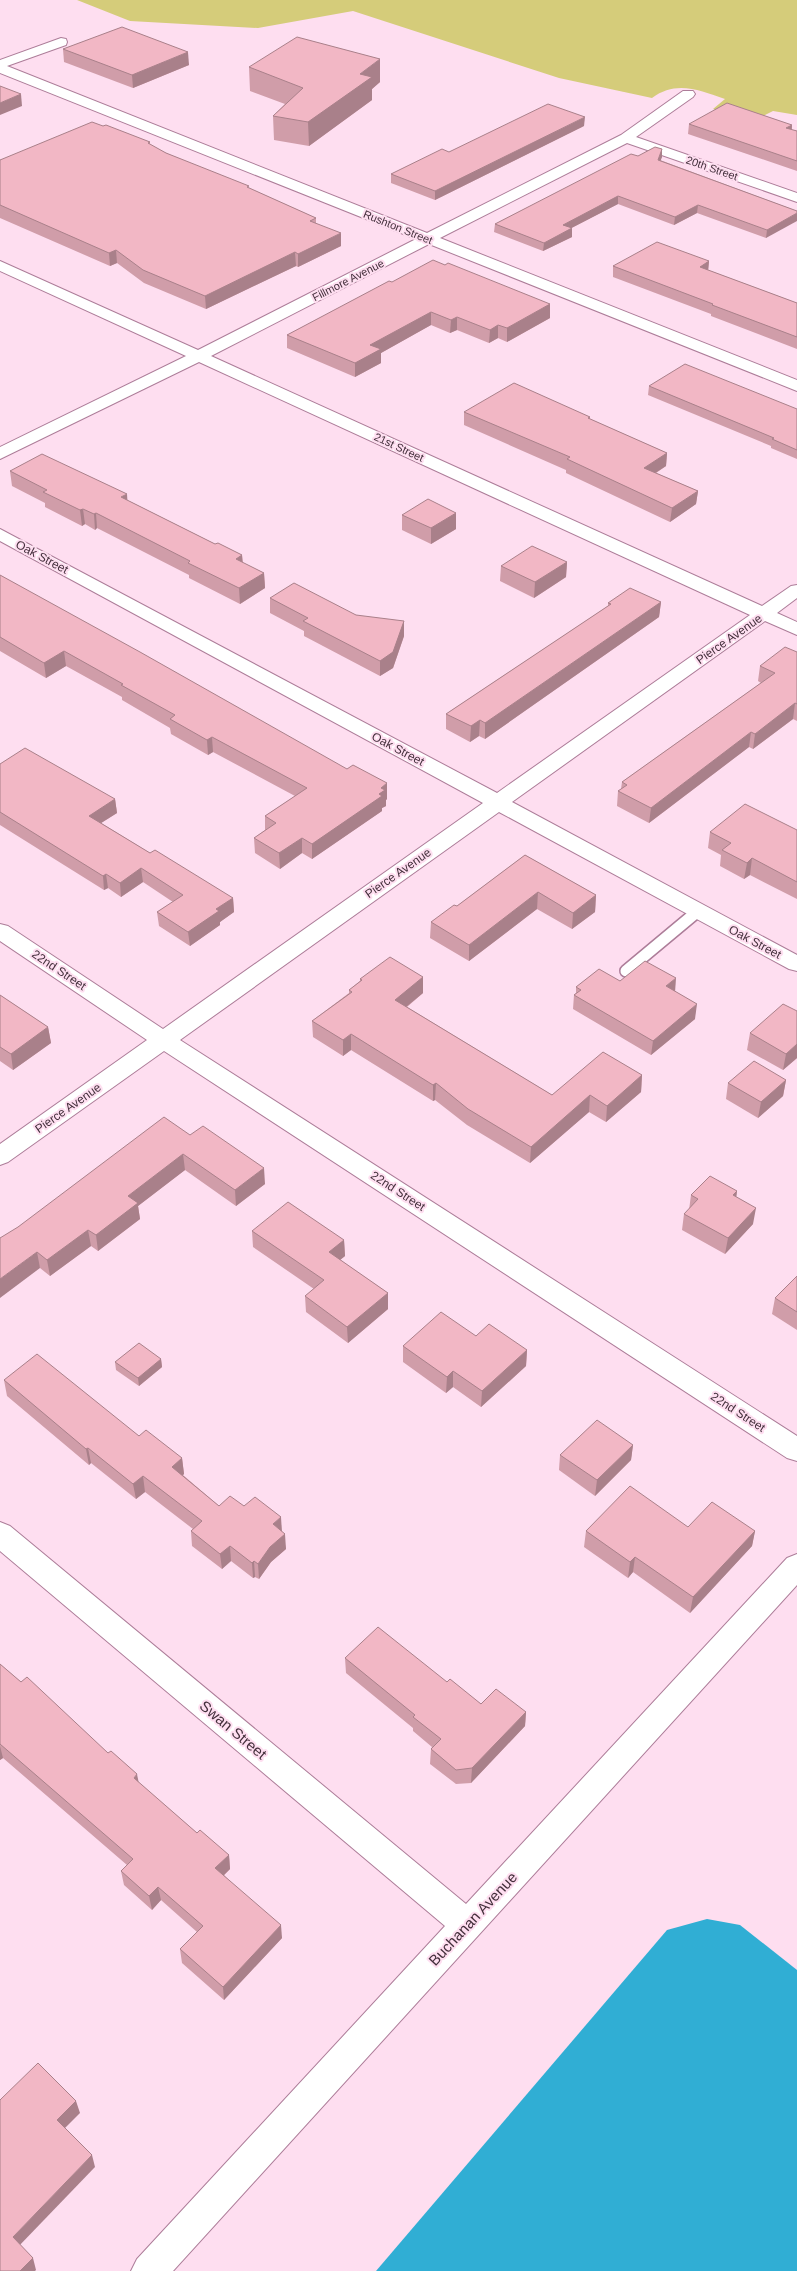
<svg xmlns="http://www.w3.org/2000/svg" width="797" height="2271" font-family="Helvetica,sans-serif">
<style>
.green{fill:#d5cc7a}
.water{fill:#30aed4}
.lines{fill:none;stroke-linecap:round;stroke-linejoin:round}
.lane-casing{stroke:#ad7d99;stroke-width:14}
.street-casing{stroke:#ad7d99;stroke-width:2}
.lane{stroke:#fff;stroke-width:11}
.street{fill:#fff;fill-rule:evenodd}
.wall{fill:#d09da9}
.shaded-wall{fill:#a9808a}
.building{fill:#f2b7c5;stroke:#a9808a}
.labels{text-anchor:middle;stroke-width:4;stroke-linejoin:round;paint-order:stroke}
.far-street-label{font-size:11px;fill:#432f3b;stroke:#fedef0}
.street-label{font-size:12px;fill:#432f3b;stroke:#fedef0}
.near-street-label{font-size:15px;fill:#432f3b;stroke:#fedef0}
</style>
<rect width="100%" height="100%" fill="#fedef0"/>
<!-- green -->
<path class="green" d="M77,0H797V115L773,111L753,121L713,109L725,99C699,90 676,80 652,98L559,78L353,11L258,28L130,21Z"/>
<!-- water -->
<polygon class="water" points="707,1919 740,1925 797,1970 797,2271 376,2271 667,1930"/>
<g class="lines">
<!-- lane casing -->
<g class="lane-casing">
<polyline id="lane" points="626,971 698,911"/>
</g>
<!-- street casing -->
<g class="street-casing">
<g id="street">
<polygon points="61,38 66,39 67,42 66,45 7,66 427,233 621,135 683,91 693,91 695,94 693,97 636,137 797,193 797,202 627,143 440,238 797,380 797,391 429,244 211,356 762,606 791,586 797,585 797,598 777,613 797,622 797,635 765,621 512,802 797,955 797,971 789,969 499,812 180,1040 797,1436 797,1461 787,1458 164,1051 8,1162 0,1165 0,1144 147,1040 0,941 0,924 8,926 163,1029 483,803 0,541 0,529 497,793 750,615 199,362 0,459 0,447 186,356 0,271 0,261 198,350 416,239 0,73 0,60"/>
<polygon points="0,1522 10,1526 466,1904 787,1558 797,1554 797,1585 173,2271 131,2271 137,2259 445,1926 0,1551"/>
</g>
</g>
<!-- lane -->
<use href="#lane" class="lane"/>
<!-- street -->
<use href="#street" class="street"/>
</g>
<!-- wall -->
<g class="wall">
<polygon points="63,49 189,65 133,88 64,62"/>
<polygon points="249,67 380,82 372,89 372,100 309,146 274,140 273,116 285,104 250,91"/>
<polygon points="689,124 792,125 792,130 797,131 797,171 688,134"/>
<polygon points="103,126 150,142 150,145 166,153 249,188 316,218 316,223 341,246 298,267 296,266 206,309 144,283 117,263 110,266 0,218 0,160"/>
<polygon points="584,126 435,200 391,183 391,174 449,152"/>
<polygon points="662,149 662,157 660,160 797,211 766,238 697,213 674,225 618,204 571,228 572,237 543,251 494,232 495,224 638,156"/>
<polygon points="709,261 708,270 797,303 797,349 711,316 711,314 613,277 613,266"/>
<polygon points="392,282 550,304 550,318 507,342 498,338 489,343 457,330 450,333 431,325 381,353 381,363 355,377 287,348 287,335"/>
<polygon points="649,386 797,409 797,459 771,448 771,446 648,395"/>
<polygon points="464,412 590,417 590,419 667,453 666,466 656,473 698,491 696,504 670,522 566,473 566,470 464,425"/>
<polygon points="10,471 127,500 215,544 242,555 243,563 264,573 265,588 240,604 189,578 189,575 97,528 95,530 85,524 82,526 45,507 45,503 12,486"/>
<polygon points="456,513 456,529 431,544 402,530 402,515"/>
<polygon points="567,562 566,577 534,598 500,581 501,566"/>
<polygon points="0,575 387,799 386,800 386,806 382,808 382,811 312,859 302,853 280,869 255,853 254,838 265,830 265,816 295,796 213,752 208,755 171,734 170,728 122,700 122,697 66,666 46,678 0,651"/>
<polygon points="270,598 356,615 404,636 393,668 380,676 304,636 304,631 270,613"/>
<polygon points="661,602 659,617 485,739 479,736 470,742 446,729 446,714 608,606 608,603"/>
<polygon points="797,652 797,721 793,719 753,749 749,747 649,823 617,806 618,791 621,789 622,782 761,683 758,681 760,666"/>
<polygon points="0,764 115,799 117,813 101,823 150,853 233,898 234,912 220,922 220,925 190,946 159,926 157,912 173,902 143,882 121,897 108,888 104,890 0,825"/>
<polygon points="797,830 797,899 750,875 744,879 720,866 721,855 708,848 710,832"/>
<polygon points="525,855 596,895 595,912 572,929 537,909 469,961 430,938 431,922 457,906"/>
<polygon points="423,977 423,993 407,1007 552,1095 642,1075 641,1092 606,1122 589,1112 530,1163 467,1125 435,1100 433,1101 351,1050 343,1056 313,1037 312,1021 349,993 349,990 360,981 360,979"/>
<polygon points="620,981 675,991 695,1019 651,1055 573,1009 574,995 576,993 576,987"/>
<polygon points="0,995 48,1027 51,1043 13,1070 0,1061"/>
<polygon points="797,1011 797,1058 783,1070 747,1050 750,1033"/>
<polygon points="786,1080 783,1096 758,1118 726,1099 728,1083"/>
<polygon points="190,1135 265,1184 236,1206 185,1170 138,1206 140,1219 98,1251 91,1246 50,1276 40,1268 18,1227"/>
<polygon points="737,1191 736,1197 753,1224 725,1254 682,1230 684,1214 689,1210 691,1195"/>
<polygon points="252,1231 344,1240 345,1256 340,1260 388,1293 388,1309 348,1343 306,1312 305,1296 314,1289 253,1247"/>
<polygon points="797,1276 797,1330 772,1314 775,1298"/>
<polygon points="476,1336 527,1350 526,1366 481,1407 453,1387 446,1393 403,1362 403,1346"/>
<polygon points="161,1359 162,1367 139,1386 116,1370 115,1362"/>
<polygon points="4,1380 139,1436 182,1458 184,1474 183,1475 219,1506 244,1506 282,1531 286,1549 271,1562 259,1579 255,1577 253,1578 231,1561 222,1569 192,1546 191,1531 193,1529 145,1492 136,1499 91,1463 89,1465 7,1396"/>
<polygon points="633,1445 631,1460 595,1496 559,1470 560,1455"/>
<polygon points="688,1527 755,1531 752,1546 690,1613 633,1572 628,1578 584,1547 586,1531"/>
<polygon points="345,1658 447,1682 481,1704 526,1712 525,1726 471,1783 456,1784 430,1764 431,1749 432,1747 413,1731 413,1728 346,1673"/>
<polygon points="0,1664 21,1682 138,1782 197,1833 229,1855 230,1869 224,1875 282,1938 224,2000 182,1963 180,1949 197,1932 161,1900 152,1910 124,1885 121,1871 127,1865 3,1758 0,1760"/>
</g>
<!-- shaded-wall -->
<g class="shaded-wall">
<polygon points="188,52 189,65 133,88 132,75"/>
<polygon points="380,59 380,82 372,89 372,100 309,146 308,122 360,74"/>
<polygon points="21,94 22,106 0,115 0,103"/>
<polygon points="585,117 584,126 435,200 435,191"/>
<polygon points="792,125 791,135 786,128"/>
<polygon points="662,149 662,157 658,168 658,160"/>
<polygon points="618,196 618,204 562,233 563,225"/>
<polygon points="698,205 697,213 674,225 675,217"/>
<polygon points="797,213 797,221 766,238 767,230"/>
<polygon points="572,228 572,237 543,251 544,243"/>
<polygon points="341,233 341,246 298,267 298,254"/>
<polygon points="116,250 117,263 110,266 109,253"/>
<polygon points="295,252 296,266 206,309 205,296"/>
<polygon points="709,261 708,272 700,267"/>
<polygon points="550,304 550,318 507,342 507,328"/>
<polygon points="431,312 431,325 381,353 381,363 355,377 355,363 370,345"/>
<polygon points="457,317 457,330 450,333 451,320"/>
<polygon points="498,325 498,338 489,343 490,330"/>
<polygon points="667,453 666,466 643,481 644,468"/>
<polygon points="698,491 696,504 670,522 672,508"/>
<polygon points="127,494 128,510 121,497"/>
<polygon points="83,509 85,524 82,526 80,510"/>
<polygon points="96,513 97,528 95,530 94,514"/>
<polygon points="456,513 456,529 431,544 431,528"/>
<polygon points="242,555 243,571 236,559"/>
<polygon points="567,562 566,577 534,598 535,582"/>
<polygon points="264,573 265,588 240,604 239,588"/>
<polygon points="661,602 659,617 485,739 485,723"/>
<polygon points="404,621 404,636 393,668 380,676 380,661"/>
<polygon points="64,651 66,666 46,678 44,663"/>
<polygon points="795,703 793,719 753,749 755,734"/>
<polygon points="480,720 479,736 470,742 471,726"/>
<polygon points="751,732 749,747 649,823 651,808"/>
<polygon points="212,737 213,752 208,755 207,740"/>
<polygon points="387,783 387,799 386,800 386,806 382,808 382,811 312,859 312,844"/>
<polygon points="115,799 117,813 90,830 89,816"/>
<polygon points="302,838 302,853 280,869 279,853"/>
<polygon points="752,858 750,875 744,879 747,863"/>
<polygon points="141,868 143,882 121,897 120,883"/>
<polygon points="106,874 108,888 104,890 103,876"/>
<polygon points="538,892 537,909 469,961 469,945"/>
<polygon points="596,895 595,912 572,929 573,913"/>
<polygon points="233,898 234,912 220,922 220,925 190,946 188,932 216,909"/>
<polygon points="423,977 423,993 395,1016 395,1000"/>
<polygon points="676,978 675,993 666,986"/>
<polygon points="697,1004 695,1019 651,1055 653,1041"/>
<polygon points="48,1027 51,1043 13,1070 11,1054"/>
<polygon points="351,1034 351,1050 343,1056 343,1040"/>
<polygon points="797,1044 797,1058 783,1070 786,1054"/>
<polygon points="642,1075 641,1092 606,1122 607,1106"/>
<polygon points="786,1080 783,1096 758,1118 761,1102"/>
<polygon points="436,1083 435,1100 433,1101 433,1085"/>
<polygon points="590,1095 589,1112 530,1163 531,1147"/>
<polygon points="183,1154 185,1170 138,1206 140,1219 98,1251 96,1235 128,1196"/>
<polygon points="264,1168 265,1184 236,1206 235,1190"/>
<polygon points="737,1191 735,1207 733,1195"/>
<polygon points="756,1208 753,1224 725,1254 728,1238"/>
<polygon points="88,1230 91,1246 50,1276 47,1260"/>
<polygon points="344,1240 345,1256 330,1268 329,1252"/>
<polygon points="37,1252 40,1268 0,1298 0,1279"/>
<polygon points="388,1293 388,1309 348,1343 347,1327"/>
<polygon points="527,1350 526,1366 481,1407 482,1391"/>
<polygon points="161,1359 162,1367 139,1386 138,1378"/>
<polygon points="453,1371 453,1387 446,1393 447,1377"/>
<polygon points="633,1445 631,1460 595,1496 597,1480"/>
<polygon points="88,1448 91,1463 89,1465 86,1449"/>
<polygon points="182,1458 184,1474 174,1483 172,1467"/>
<polygon points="143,1476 145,1492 136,1499 133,1484"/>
<polygon points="281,1517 282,1532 273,1524"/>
<polygon points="755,1531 752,1546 690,1613 693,1597"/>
<polygon points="285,1534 286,1549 271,1562 259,1579 258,1564 270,1547"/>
<polygon points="230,1546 231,1561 222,1569 220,1554"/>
<polygon points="635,1557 633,1572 628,1578 630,1562"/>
<polygon points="254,1561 255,1577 253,1578 252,1563"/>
<polygon points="526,1712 525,1726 471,1783 472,1768"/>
<polygon points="0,1746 3,1758 0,1760"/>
<polygon points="137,1774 140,1789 134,1778"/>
<polygon points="229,1855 230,1869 217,1882 215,1868"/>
<polygon points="158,1887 161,1900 152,1910 149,1896"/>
<polygon points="281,1925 282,1938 224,2000 223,1987"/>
<polygon points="76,2101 80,2113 61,2132 57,2120"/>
<polygon points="92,2155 95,2167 17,2248 13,2237"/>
<polygon points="33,2258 36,2270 35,2271 20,2271"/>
</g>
<!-- building -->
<g class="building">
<polygon points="122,27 188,52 132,75 63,49"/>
<polygon points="297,37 380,59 360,74 372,77 308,122 273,116 303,88 249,67"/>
<polygon points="0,86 21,94 0,103"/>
<polygon points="727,103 792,125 786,128 797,131 797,161 689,124"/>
<polygon points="548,104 585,117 435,191 391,174 442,149 449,152"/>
<polygon points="92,122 103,126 106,125 150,142 148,143 166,153 249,186 247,187 316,218 310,221 341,233 298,254 295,252 205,296 143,270 116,250 109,253 0,205 0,160"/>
<polygon points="655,147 662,149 658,160 797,211 797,213 767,230 698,205 675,217 618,196 563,225 572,228 544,243 495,224 631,154 638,156"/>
<polygon points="657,242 709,261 700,267 797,303 797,337 712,305 713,304 613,266"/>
<polygon points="433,260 445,265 448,263 550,304 507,328 498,325 490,330 457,317 451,320 431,312 370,345 381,349 355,363 287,335 389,281 392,282"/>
<polygon points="685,364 797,409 797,450 772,439 774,438 649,386"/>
<polygon points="514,383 590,417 588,418 667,453 644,468 698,491 672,508 567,459 570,457 464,412"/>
<polygon points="42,454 127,494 121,497 215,544 218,543 242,555 236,559 264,573 239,588 188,563 190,561 96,513 94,514 83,509 80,510 43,492 47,490 10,471"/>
<polygon points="428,499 456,513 431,528 402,515"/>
<polygon points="532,546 567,562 535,582 501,566"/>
<polygon points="0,575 140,652 347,769 353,765 387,783 381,788 385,790 379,794 382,796 312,844 302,838 279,853 254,838 276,823 265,816 307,788 212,737 207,740 170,719 175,715 121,685 123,684 64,651 44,663 0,637"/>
<polygon points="294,583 356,615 404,621 393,652 380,661 303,621 308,618 270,598"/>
<polygon points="630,588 661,602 485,723 480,720 471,726 446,714 611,604 608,603"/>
<polygon points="785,647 797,652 797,704 795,703 755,734 751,732 651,808 618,791 627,785 622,782 775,673 760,666"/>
<polygon points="25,748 115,799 89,816 150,853 155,850 233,898 216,909 219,911 188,932 157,912 183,895 141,868 120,883 106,874 103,876 0,812 0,764"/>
<polygon points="745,804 797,830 797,882 752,858 747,863 722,850 731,843 710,832"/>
<polygon points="525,855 596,895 573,913 538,892 469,945 431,922 454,905 457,906"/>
<polygon points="390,957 423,977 395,1000 552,1095 603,1052 642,1075 607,1106 590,1095 531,1147 468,1109 436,1083 433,1085 351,1034 343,1040 312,1021 352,992 349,990 362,980 360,979"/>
<polygon points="645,961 676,978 666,986 697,1004 653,1041 574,995 581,990 576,987 599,969 620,981"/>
<polygon points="0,995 48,1027 11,1054 0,1047"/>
<polygon points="783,1004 797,1011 797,1044 786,1054 750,1033"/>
<polygon points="754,1061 786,1080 761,1102 728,1083"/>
<polygon points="164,1117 190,1135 203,1126 264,1168 235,1190 183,1154 128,1196 138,1203 96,1235 88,1230 47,1260 37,1252 0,1279 0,1238 18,1227"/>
<polygon points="710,1176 737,1191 733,1195 756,1208 728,1238 684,1214 698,1199 691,1195"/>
<polygon points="288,1202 344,1240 329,1252 388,1293 347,1327 305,1296 324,1280 252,1231"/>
<polygon points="797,1276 797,1312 775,1298"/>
<polygon points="441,1312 476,1336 489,1324 527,1350 482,1391 453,1371 447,1377 403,1346"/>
<polygon points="139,1343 161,1359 138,1378 115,1362"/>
<polygon points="37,1354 139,1436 146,1430 182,1458 172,1467 219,1506 230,1496 244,1506 255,1497 281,1517 273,1524 285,1534 270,1547 258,1564 254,1561 252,1563 230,1546 220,1554 191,1531 202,1521 143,1476 133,1484 88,1448 86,1449 4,1380"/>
<polygon points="597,1420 633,1445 597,1480 560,1455"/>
<polygon points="630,1486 688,1527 712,1502 755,1531 693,1597 635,1557 630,1562 586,1531"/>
<polygon points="378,1627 447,1682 450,1679 481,1704 496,1689 526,1712 472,1768 456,1770 431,1749 441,1739 413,1717 415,1715 345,1658"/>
<polygon points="0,1664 21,1682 27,1677 108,1753 111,1751 137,1774 134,1778 197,1833 200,1830 229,1855 215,1868 281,1925 223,1987 180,1949 203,1926 158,1887 149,1896 121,1871 133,1859 0,1744"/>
<polygon points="38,2063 76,2101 57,2120 92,2155 13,2237 33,2258 20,2271 0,2271 0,2100"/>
</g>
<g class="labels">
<!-- far-street labels -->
<g class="far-street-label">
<text transform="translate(712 168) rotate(19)" y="4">20th Street</text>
<text transform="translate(398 227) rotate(22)" y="4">Rushton Street</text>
<text transform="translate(348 280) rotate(-27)" y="4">Fillmore Avenue</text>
<text transform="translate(399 447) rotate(25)" y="4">21st Street</text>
</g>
<!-- street labels -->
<g class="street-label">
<text transform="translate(42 557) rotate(28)" y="4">Oak Street</text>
<text transform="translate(729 639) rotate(-35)" y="4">Pierce Avenue</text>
<text transform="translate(398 749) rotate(28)" y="4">Oak Street</text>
<text transform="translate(398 873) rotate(-35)" y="4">Pierce Avenue</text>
<text transform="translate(755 942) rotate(28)" y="4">Oak Street</text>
<text transform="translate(59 970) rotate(34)" y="4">22nd Street</text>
<text transform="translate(68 1108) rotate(-35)" y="4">Pierce Avenue</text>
<text transform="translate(398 1191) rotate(33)" y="4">22nd Street</text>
<text transform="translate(738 1412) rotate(33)" y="4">22nd Street</text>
</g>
<!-- near-street labels -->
<g class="near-street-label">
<text transform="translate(233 1730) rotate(40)" y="5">Swan Street</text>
<text transform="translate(473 1919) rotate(-47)" y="5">Buchanan Avenue</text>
</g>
</g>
</svg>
